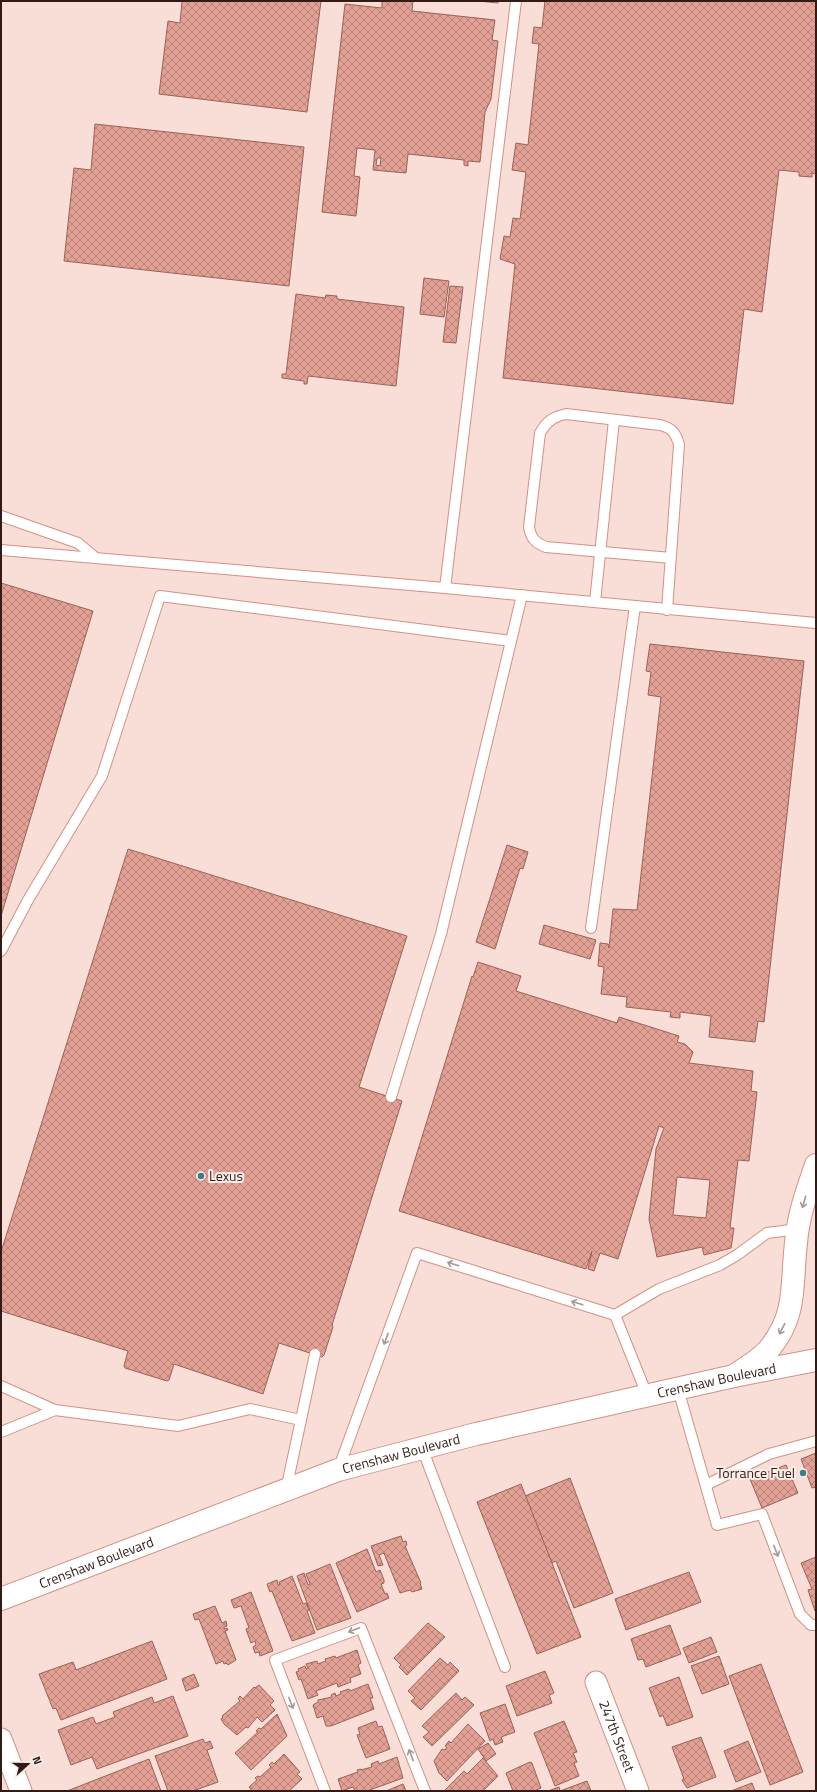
<svg xmlns="http://www.w3.org/2000/svg" width="817" height="1792" font-family="'Titillium Web',sans-serif">
<style>
.building{fill:url(#building-cross-hatch);stroke:#9c6155;fill-rule:evenodd}
.lines{fill:none;stroke-linecap:round;stroke-linejoin:round}
.service-casing{stroke:#d19284;stroke-width:12}
.minor-casing{stroke:#d19284;stroke-width:23}
.secondary-casing{stroke:#d19284;stroke-width:24}
.primary-casing{stroke:#d19284;stroke-width:24}
.service{stroke:#fff;stroke-width:10}
.minor{stroke:#fff;stroke-width:21}
.secondary{stroke:#fff;stroke-width:22}
.primary{stroke:#fff;stroke-width:22}
.oneway{stroke:#a39896}
.poi-dot{fill:#397e8c;stroke:#fceeeb;stroke-width:1.5}
.labels{text-anchor:middle;stroke-width:4;stroke-linejoin:round;paint-order:stroke}
.poi-label{font-size:14px;fill:#331a15;stroke:#fceeeb;text-anchor:start}
.street-label{font-size:14px;fill:#331a15;stroke:#fceeeb}
</style>
<defs>
<pattern id="building-cross-hatch" width="8" height="8" patternUnits="userSpaceOnUse"><rect width="8" height="8" fill="#e2a194"/><path d="M0 0l8 8M0 8l8-8" fill="none" stroke="#b88278"/></pattern>
</defs>
<rect width="100%" height="100%" fill="#f9ddd7"/>
<!-- building -->
<g class="building">
<polygon points="182,1 321,1 307,112 159,94 168,21 180,23"/>
<path d="M382,1H413L412,11L495,20L492,40L498,41L491,99L485,112L480,162L468,161V166L464,165V160L408,154L406,173L373,170L375,150L357,148L354,176L360,177L356,216L322,212L345,4L382,8ZM377,158H381L380,166L376,165Z"/>
<polygon points="478,1 498,1 498,3"/>
<polygon points="545,1 816,1 816,174 812,173 812,177 799,176 799,172 779,170 762,312 744,309 733,404 503,378 515,264 500,259 504,236 510,237 513,218 520,219 526,172 512,170 516,143 528,145 539,44 532,43 534,27 542,28"/>
<polygon points="95,124 304,147 289,286 64,261 74,168 91,170"/>
<polygon points="424,278 449,281 444,317 420,314"/>
<polygon points="450,286 463,287 456,343 443,342"/>
<polygon points="296,294 325,298 326,295 337,296 337,299 404,307 396,386 308,376 307,384 304,384 304,381 282,378 282,374 286,374"/>
<polygon points="1,583 93,611 1,916"/>
<polygon points="650,644 804,661 764,1022 758,1021 755,1042 709,1037 711,1016 680,1012 680,1018 670,1017 671,1012 626,1007 627,997 601,994 604,967 598,966 600,943 608,944 609,948 613,909 637,910 661,697 648,695 651,672 646,671"/>
<polygon points="507,845 528,852 523,869 520,868 495,949 476,942"/>
<polygon points="128,849 407,936 359,1087 402,1101 332,1325 333,1327 324,1355 322,1357 279,1343 263,1394 174,1364 169,1380 167,1381 125,1368 124,1366 128,1351 1,1311 1,1252"/>
<polygon points="544,925 596,940 590,959 539,944"/>
<path d="M478,962L521,976L516,991L617,1023L619,1017L679,1036L677,1042L685,1044L693,1052L689,1063L753,1071L751,1091L757,1092L749,1161L738,1160L730,1228H734L731,1248L704,1255L702,1247L657,1257L649,1219L656,1149L664,1128L659,1126L618,1259L600,1253L594,1271L588,1269L592,1251L586,1269L399,1211L472,976L473,977ZM677,1177L710,1180L706,1218L673,1215Z"/>
<polygon points="816,1453 816,1487 812,1488 801,1459"/>
<polygon points="786,1465 798,1493 762,1508 750,1479"/>
<polygon points="570,1478 613,1593 574,1608 556,1561 551,1563 525,1496"/>
<polygon points="521,1484 581,1637 537,1654 477,1502"/>
<polygon points="401,1536 403,1542 406,1541 407,1545 405,1546 421,1583 420,1583 422,1589 412,1592 410,1590 400,1593 384,1553 379,1555 383,1565 378,1566 371,1546"/>
<polygon points="367,1549 376,1572 380,1570 384,1580 384,1583 381,1584 385,1594 387,1593 389,1598 357,1612 336,1563"/>
<polygon points="816,1557 816,1610 815,1611 808,1590 812,1589 801,1563"/>
<polygon points="330,1564 351,1618 317,1630 297,1576 304,1573 308,1585 310,1584 306,1574"/>
<polygon points="689,1572 701,1602 626,1630 615,1599"/>
<polygon points="292,1576 303,1604 306,1603 309,1610 307,1611 315,1633 292,1641 272,1591 270,1592 267,1584 277,1580 278,1585 280,1585 279,1582"/>
<polygon points="251,1592 273,1651 260,1656 259,1652 255,1653 253,1647 256,1645 255,1641 251,1643 246,1629 249,1628 241,1606 234,1608 231,1600"/>
<polygon points="215,1606 222,1623 226,1621 227,1626 224,1627 224,1629 227,1628 228,1630 225,1631 236,1660 228,1665 227,1663 224,1664 223,1661 216,1664 199,1619 195,1620 193,1614"/>
<polygon points="428,1623 445,1637 407,1675 399,1667 401,1665 394,1658"/>
<polygon points="670,1625 681,1654 646,1667 643,1659 638,1660 631,1639"/>
<polygon points="711,1637 717,1652 689,1663 683,1648"/>
<polygon points="152,1641 167,1679 61,1720 56,1708 53,1709 39,1674 73,1662 76,1670"/>
<polygon points="357,1650 361,1663 358,1665 361,1674 350,1678 351,1682 338,1687 337,1683 316,1691 318,1695 308,1699 301,1679 299,1680 296,1672 299,1671 298,1669 305,1666 306,1669 308,1668 306,1664 317,1661 318,1664 326,1661 325,1659 335,1656 336,1658"/>
<polygon points="719,1656 729,1684 702,1694 691,1666"/>
<polygon points="440,1658 448,1665 450,1662 459,1671 421,1710 411,1701 415,1698 408,1691"/>
<polygon points="761,1664 803,1772 770,1785 729,1676"/>
<polygon points="545,1671 554,1693 549,1695 552,1703 517,1716 506,1686"/>
<polygon points="194,1674 199,1686 186,1691 182,1679"/>
<polygon points="679,1677 693,1717 667,1726 663,1715 660,1717 649,1688"/>
<polygon points="368,1684 373,1698 370,1698 374,1709 331,1726 326,1726 323,1716 317,1718 313,1705 318,1702 318,1700 332,1697 331,1695 335,1693 336,1696 341,1694 340,1692 349,1689 350,1691"/>
<polygon points="259,1685 274,1701 270,1705 275,1710 262,1722 257,1717 248,1728 246,1727 237,1735 224,1724 221,1719 223,1717 222,1716 240,1701 238,1699 240,1696 243,1699 254,1687 255,1688"/>
<polygon points="456,1693 462,1700 465,1697 474,1705 432,1746 423,1737 429,1732 422,1726"/>
<polygon points="173,1696 188,1736 97,1769 92,1757 71,1765 58,1730 93,1717 96,1724 115,1717 113,1712 152,1697 154,1703"/>
<polygon points="505,1704 515,1732 501,1737 503,1742 495,1745 493,1739 490,1741 480,1713"/>
<polygon points="277,1714 287,1736 251,1770 235,1753 258,1732 256,1731 259,1728 261,1729"/>
<polygon points="376,1721 378,1727 382,1726 390,1749 366,1758 357,1735 360,1734 358,1728"/>
<polygon points="564,1721 577,1752 573,1753 577,1762 574,1763 579,1776 555,1786 534,1733"/>
<polygon points="468,1724 485,1741 447,1781 439,1773 434,1761 442,1749 444,1750 447,1748 445,1746 449,1741 451,1743"/>
<polygon points="701,1737 716,1777 687,1788 682,1780 684,1779 672,1747"/>
<polygon points="203,1739 205,1743 210,1741 213,1748 207,1750 218,1782 193,1791 168,1791 155,1756"/>
<polygon points="748,1741 761,1772 736,1782 724,1751"/>
<polygon points="488,1743 496,1754 486,1761 478,1749"/>
<polygon points="284,1754 300,1772 297,1774 302,1779 289,1791 252,1791 249,1787 257,1780 255,1778 258,1776 260,1777 271,1767 269,1765 272,1762 274,1764"/>
<polygon points="397,1757 403,1778 367,1791 355,1791 353,1787 342,1791 338,1779 358,1772 357,1770 361,1769 361,1770 372,1767 371,1764 378,1761 379,1764"/>
<polygon points="483,1758 498,1776 483,1791 444,1791 464,1771 467,1774"/>
<polygon points="149,1759 161,1791 67,1791"/>
<polygon points="530,1762 532,1763 541,1788 534,1791 513,1791 506,1773"/>
<polygon points="587,1781 591,1791 560,1791"/>
<polygon points="752,1783 755,1791 731,1791"/>
<polygon points="403,1784 406,1791 386,1791"/>
<polygon points="559,1787 560,1791 548,1791"/>
</g>
<g class="lines">
<!-- service casing -->
<g class="service-casing">
<g id="service">
<polyline points="1,516 78,543 96,558"/>
<polyline points="1,550 445,588 816,623"/>
<polyline points="445,588 516,1"/>
<polyline points="595,602 614,420"/>
<path d="M667,610L679,445C676,433 672,428 660,425L566,414C553,417 547,421 540,433L529,527C531,539 536,543 546,547L671,558"/>
<polyline points="591,928 635,606"/>
<polyline points="1,951 28,900 102,776 160,596 511,641"/>
<polyline points="391,1097 441,934 522,595"/>
<polyline points="615,1315 647,1395"/>
<polyline points="1,1386 55,1410 178,1426 250,1409 301,1420"/>
<polyline points="678,1389 717,1525 762,1514 800,1614 811,1625 816,1625"/>
<polyline points="1,1432 55,1410"/>
<polyline points="422,1448 505,1667"/>
<polyline points="338,1470 417,1253 615,1315 659,1289 720,1265 737,1255 767,1233 798,1229"/>
<polyline points="706,1485 769,1454 816,1441"/>
<polyline points="286,1490 315,1354"/>
<polyline points="325,1791 275,1660 361,1628 425,1791"/>
</g>
</g>
<!-- minor casing -->
<g class="minor-casing">
<g id="minor">
<path id="s1" d="M596,1682L638,1791"/>
<polyline points="1,1739 21,1791"/>
</g>
</g>
<!-- secondary casing -->
<g class="secondary-casing">
<path id="secondary" d="M734,1376C745,1368 762,1359 770,1348C798,1313 791,1283 796,1243C798,1216 807,1191 816,1165"/>
</g>
<!-- primary casing -->
<g class="primary-casing">
<g id="primary">
<path id="s2" d="M1,1599L338,1470L476,1434L734,1376L816,1360"/>
</g>
</g>
<!-- service -->
<use href="#service" class="service"/>
<!-- minor -->
<use href="#minor" class="minor"/>
<!-- secondary -->
<use href="#secondary" class="secondary"/>
<!-- primary -->
<use href="#primary" class="primary"/>
</g>
<!-- one-way arrows -->
<defs><path id="oneway-shaft" d="M-6 0H5M1.5-3L5.5 0L1.5 3" fill="none" stroke-width="1.6" stroke-linecap="round" stroke-linejoin="round"/></defs>
<g class="oneway">
<use href="#oneway-shaft" transform="translate(804 1202) rotate(106)"/>
<use href="#oneway-shaft" transform="translate(453 1264) rotate(-163)"/>
<use href="#oneway-shaft" transform="translate(577 1303) rotate(-163)"/>
<use href="#oneway-shaft" transform="translate(782 1329) rotate(118)"/>
<use href="#oneway-shaft" transform="translate(386 1339) rotate(110)"/>
<use href="#oneway-shaft" transform="translate(776 1551) rotate(69)"/>
<use href="#oneway-shaft" transform="translate(354 1630) rotate(159)"/>
<use href="#oneway-shaft" transform="translate(291 1703) rotate(69)"/>
<use href="#oneway-shaft" transform="translate(411 1755) rotate(-111)"/>
</g>
<!-- markers -->
<g class="poi-dot">
<circle cx="201" cy="1176" r="4"/>
<circle cx="803" cy="1473" r="4"/>
</g>
<g class="labels">
<!-- poi labels -->
<g class="poi-label">
<text x="209" y="1181">Lexus</text>
<text x="795" y="1478" text-anchor="end">Torrance Fuel</text>
</g>
<!-- street labels -->
<g class="street-label">
<text dy="5" stroke="none"><textPath href="#s2" startOffset="750">Crenshaw Boulevard</textPath></text>
<text dy="5" stroke="none"><textPath href="#s2" startOffset="426">Crenshaw Boulevard</textPath></text>
<text dy="5" stroke="none"><textPath href="#s2" startOffset="102">Crenshaw Boulevard</textPath></text>
<text dy="5" stroke="none"><textPath href="#s1" startOffset="58">247th Street</textPath></text>
</g>
</g>
<!-- border -->
<rect width="817" height="1792" fill="none" stroke="#331a15" stroke-width="4"/>
<!-- north arrow -->
<g transform="translate(28 1764) rotate(69)" stroke="#fceeeb" stroke-width="3" paint-order="stroke">
<path d="M0-3L7 15L0 10L-7 15Z" fill="#331a15"/>
<text y="-6" font-size="11" font-weight="bold" text-anchor="middle" fill="#331a15">N</text>
</g>
</svg>
